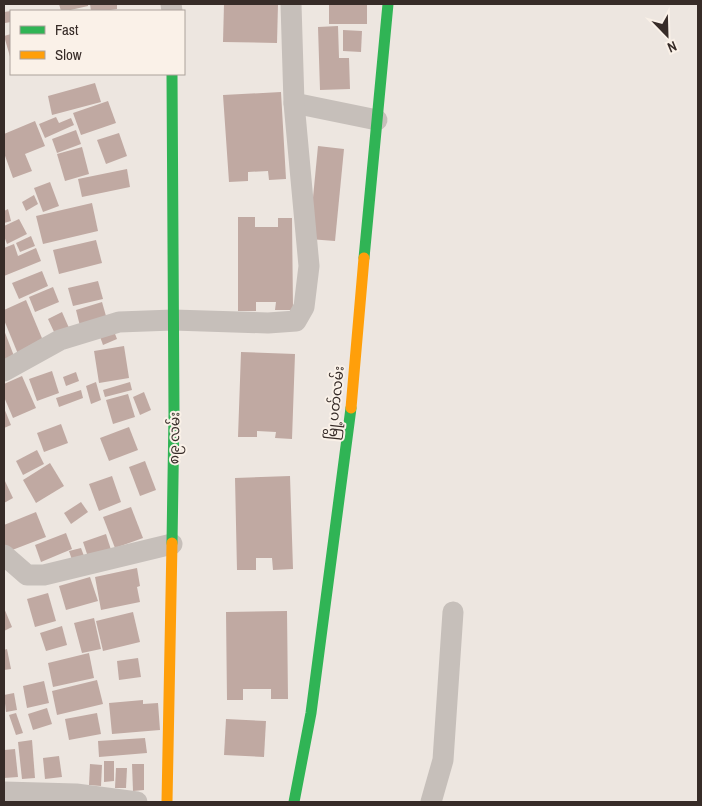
<svg xmlns="http://www.w3.org/2000/svg" width="702" height="806" font-family="'Archivo Narrow','Noto Sans Myanmar',sans-serif">
<style>
.building{fill:#c0a9a2}
.lines{fill:none;stroke-linecap:round;stroke-linejoin:round}
.street{stroke:#c6bfba;stroke-width:21}
.fast{stroke:#30b455;stroke-width:11}
.slow{stroke:#ff9f0a;stroke-width:11}
.labels{text-anchor:middle;stroke-width:4;stroke-linejoin:round;paint-order:stroke}
.street-label{font-size:14px;fill:#372c28;stroke:#faf1e8}
</style>
<rect width="100%" height="100%" fill="#ede6e0"/>
<!-- building -->
<g class="building">
<polygon points="59,4 88,4 88,6 66,11 61,11"/>
<polygon points="90,4 117,4 117,9 104,11 91,11"/>
<polygon points="224,4 278,4 277,43 223,42"/>
<rect x="329" y="4" width="38" height="20"/>
<polygon points="11,11 11,22 5,23 4,12"/>
<polygon points="338,26 339,58 349,58 350,89 320,90 318,27"/>
<polygon points="343,30 362,31 361,52 343,51"/>
<polygon points="11,34 11,60 4,36"/>
<polygon points="95,83 101,102 52,115 48,96"/>
<polygon points="281,92 286,179 269,180 268,171 248,172 248,181 229,182 223,95"/>
<polygon points="108,101 116,123 81,135 73,113"/>
<polygon points="56,117 59,123 71,118 74,125 45,138 39,124"/>
<polygon points="35,121 45,146 25,154 32,171 13,178 4,153 4,134"/>
<polygon points="76,130 81,144 57,153 52,139"/>
<polygon points="119,133 127,156 106,164 97,140"/>
<polygon points="318,146 344,149 335,241 309,239"/>
<polygon points="82,147 89,174 65,181 57,154"/>
<polygon points="127,169 130,187 82,197 78,179"/>
<polygon points="50,182 59,206 43,212 34,188"/>
<polygon points="34,195 38,204 26,211 22,202"/>
<polygon points="92,203 98,231 43,244 36,216"/>
<polygon points="8,209 11,221 4,223 4,211"/>
<polygon points="238,217 255,217 255,227 278,227 278,218 292,218 293,310 275,310 276,302 256,302 256,311 238,311"/>
<polygon points="19,219 27,234 7,244 4,236 4,226"/>
<polygon points="31,236 35,246 20,252 16,243"/>
<polygon points="96,240 102,263 59,274 53,250"/>
<polygon points="14,244 18,256 36,248 41,261 4,276 4,248"/>
<polygon points="42,271 48,286 19,299 12,283"/>
<polygon points="98,281 103,299 73,306 68,288"/>
<polygon points="53,287 59,302 35,312 29,297"/>
<polygon points="26,300 44,343 18,354 4,320 4,310"/>
<polygon points="102,302 108,323 81,330 76,310"/>
<polygon points="62,312 69,328 55,334 48,319"/>
<polygon points="112,326 117,339 103,345 98,331"/>
<polygon points="4,330 14,356 4,360"/>
<polygon points="124,346 129,378 99,383 94,351"/>
<polygon points="241,352 295,354 292,439 275,438 276,432 257,431 257,437 238,437"/>
<polygon points="52,371 59,393 37,401 29,379"/>
<polygon points="76,372 79,381 66,386 63,377"/>
<polygon points="22,376 36,408 13,418 4,397 4,384"/>
<polygon points="96,382 101,400 91,404 86,386"/>
<polygon points="130,382 132,390 105,397 103,390"/>
<polygon points="81,390 83,398 59,407 56,398"/>
<polygon points="144,392 151,410 140,415 133,397"/>
<polygon points="128,394 135,417 113,424 106,400"/>
<polygon points="4,408 11,425 4,428"/>
<polygon points="61,424 68,443 44,452 37,433"/>
<polygon points="129,427 138,450 109,461 100,438"/>
<polygon points="37,450 44,464 23,475 16,461"/>
<polygon points="145,461 156,490 140,496 129,467"/>
<polygon points="50,463 64,486 36,503 23,480"/>
<polygon points="112,476 121,502 99,511 89,484"/>
<polygon points="290,476 293,569 273,570 272,558 256,558 256,570 237,570 235,478"/>
<polygon points="4,479 13,498 4,503"/>
<polygon points="81,502 88,512 71,524 64,513"/>
<polygon points="131,507 143,538 115,548 103,517"/>
<polygon points="36,512 46,537 7,552 4,543 4,525"/>
<polygon points="66,533 72,549 41,562 35,545"/>
<polygon points="106,534 112,553 89,560 83,542"/>
<polygon points="81,548 84,556 72,560 69,551"/>
<polygon points="137,568 140,586 137,587 140,602 101,610 95,577"/>
<polygon points="90,577 98,601 66,610 59,586"/>
<polygon points="48,593 56,621 35,627 27,599"/>
<polygon points="4,608 12,627 4,631"/>
<polygon points="287,611 288,699 271,699 271,689 243,689 243,700 227,700 226,612"/>
<polygon points="133,612 140,642 103,651 96,621"/>
<polygon points="94,618 101,649 82,653 74,623"/>
<polygon points="62,626 67,645 46,651 40,633"/>
<polygon points="7,649 11,669 4,670 4,650"/>
<polygon points="89,653 94,678 53,687 48,663"/>
<polygon points="138,658 141,677 119,680 117,661"/>
<polygon points="97,680 103,704 57,715 52,691"/>
<polygon points="44,681 49,703 27,708 23,686"/>
<polygon points="14,693 17,710 6,712 4,695"/>
<polygon points="143,700 143,704 158,703 160,730 112,734 109,703"/>
<polygon points="47,708 52,724 33,730 28,714"/>
<polygon points="16,713 23,733 16,735 9,715"/>
<polygon points="97,713 101,734 69,740 65,719"/>
<polygon points="226,719 266,721 264,757 224,755"/>
<polygon points="145,738 147,753 99,757 98,741"/>
<polygon points="32,740 35,778 22,779 18,742"/>
<polygon points="15,749 18,777 4,778 4,750"/>
<polygon points="59,756 62,777 45,779 43,758"/>
<polygon points="104,761 114,761 114,781 104,782"/>
<polygon points="90,764 102,765 101,786 89,785"/>
<polygon points="132,764 144,764 144,790 133,791"/>
<polygon points="116,768 127,768 126,788 115,788"/>
</g>
<g class="lines">
<!-- street -->
<g class="street">
<polyline points="171,4 172,11"/>
<polyline points="294,103 377,120"/>
<polyline points="4,371 60,340 119,322 173,320 268,323 296,321 304,307 309,266 294,103 291,4"/>
<polyline points="4,555 27,575 44,575 172,544"/>
<polyline points="4,792 76,794 137,802"/>
<polyline points="431,802 443,760 453,612"/>
</g>
<!-- fast -->
<g class="fast">
<polyline points="364,258 388,4"/>
<polyline points="172,543 174,414 172,74"/>
<polyline points="294,802 311,713 351,408"/>
</g>
<!-- slow -->
<g class="slow">
<polyline points="351,408 364,258"/>
<polyline points="167,802 172,543"/>
</g>
</g>
<g class="labels">
<!-- street labels -->
<g class="street-label">
<text transform="translate(335 403) rotate(-84)" y="5">မြို့ပတ်လမ်း</text>
<text transform="translate(174 438) rotate(-89)" y="5">၈၉ လမ်း</text>
</g>
</g>
<!-- border -->
<rect width="702" height="806" fill="none" stroke="#372c28" stroke-width="10"/>
<!-- legend -->
<rect x="10" y="10" width="175" height="65" fill="#faf1e8" stroke="#aca29b"/>
<rect x="20" y="26" width="25" height="8" fill="#30b455" stroke="#aca29b"/>
<text x="55" y="35" font-size="15" fill="#372c28">Fast</text>
<rect x="20" y="51" width="25" height="8" fill="#ff9f0a" stroke="#aca29b"/>
<text x="55" y="60" font-size="15" fill="#372c28">Slow</text>
<!-- north arrow -->
<g transform="translate(667 35) rotate(157)" stroke="#faf1e8" stroke-width="4" paint-order="stroke">
<path d="M0-4L9 19L0 12L-9 19Z" fill="#372c28"/>
<text y="-8" font-size="14" font-weight="bold" text-anchor="middle" fill="#372c28">N</text>
</g>
</svg>
